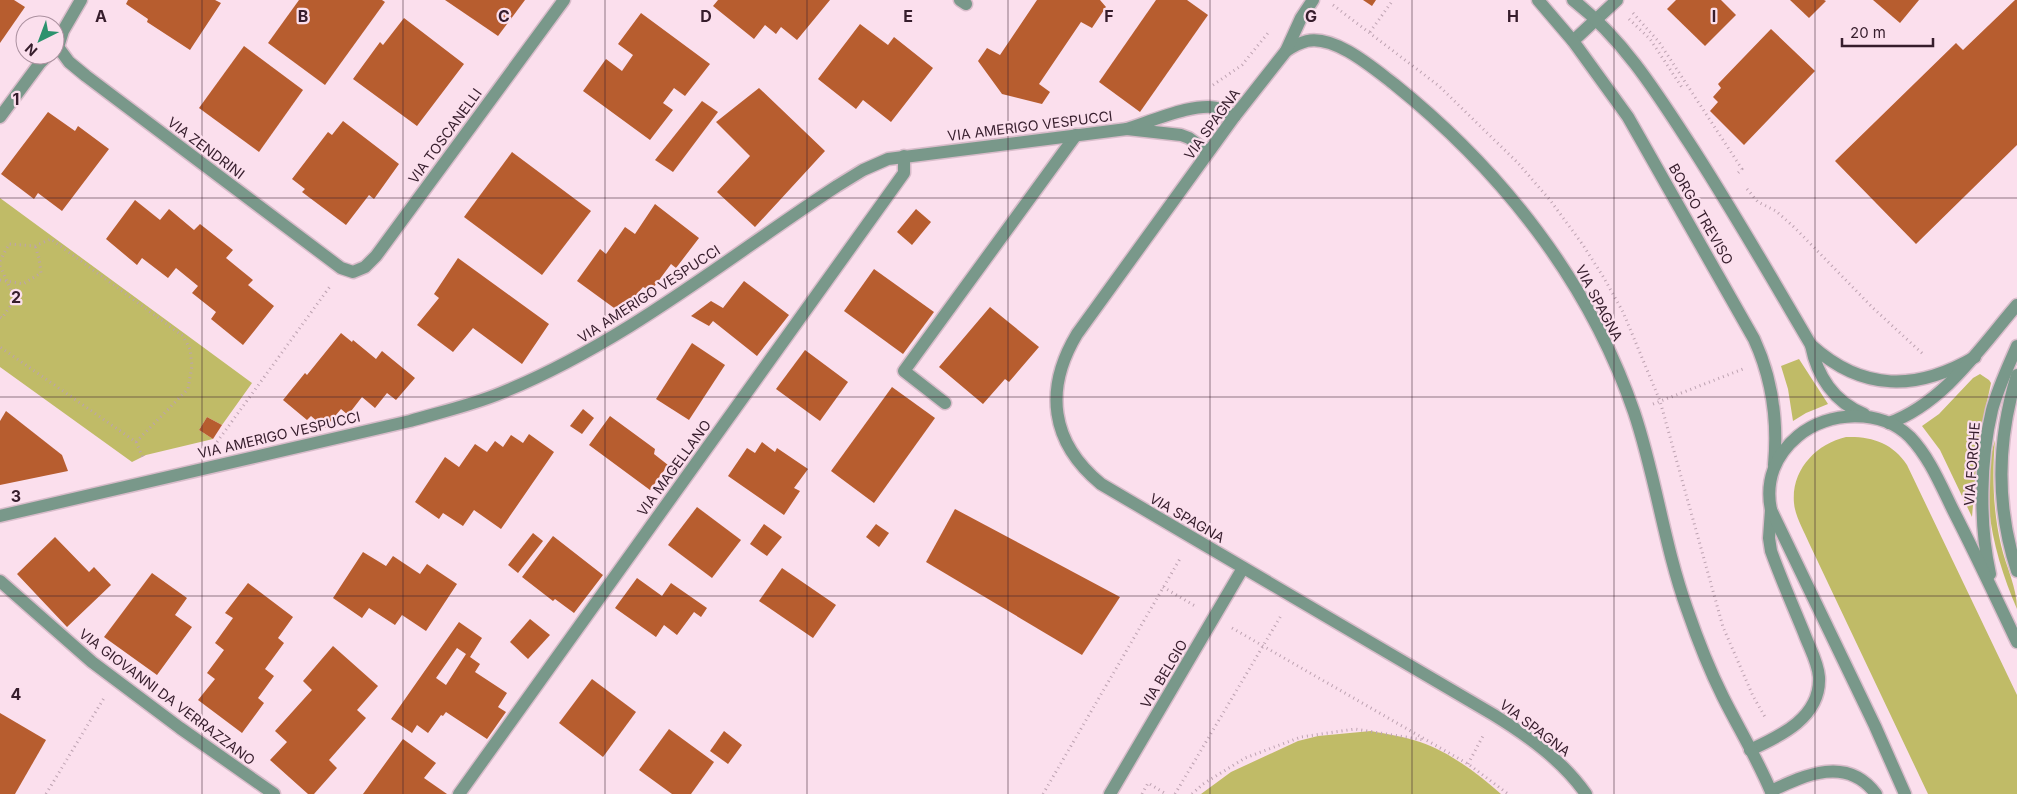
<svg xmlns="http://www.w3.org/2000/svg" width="2017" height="794" font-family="Inter,sans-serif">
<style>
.green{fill:#c0bb67}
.building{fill:#b75d2f;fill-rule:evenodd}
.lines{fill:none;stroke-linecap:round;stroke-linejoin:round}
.service-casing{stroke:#d8bcca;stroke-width:15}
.minor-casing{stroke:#d8bcca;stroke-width:15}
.tertiary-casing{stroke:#d8bcca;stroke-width:15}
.path{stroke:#bda2b1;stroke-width:3;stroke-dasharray:1 4;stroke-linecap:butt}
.service{stroke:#79988a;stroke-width:12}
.minor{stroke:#79988a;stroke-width:12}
.tertiary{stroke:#79988a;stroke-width:12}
.grid{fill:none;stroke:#361d2c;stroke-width:1;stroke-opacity:0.55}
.labels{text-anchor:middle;stroke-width:4.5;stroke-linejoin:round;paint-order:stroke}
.street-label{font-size:14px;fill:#361d2c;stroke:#fbdfed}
.grid-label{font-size:16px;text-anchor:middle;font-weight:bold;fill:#361d2c;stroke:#fbdfed;stroke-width:4.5;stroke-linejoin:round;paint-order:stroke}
</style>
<rect width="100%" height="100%" fill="#fbdfed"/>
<!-- green -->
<g class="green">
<polygon points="0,198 252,383 222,425 207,417 199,430 213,439 146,455 132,462 0,367"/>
<polygon points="1799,359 1828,404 1806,413 1793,421 1788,389 1781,366"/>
<polygon points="1980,374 1989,380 1991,383 1978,444 1972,517 1940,450 1922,426 1939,414 1973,378"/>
<path d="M1846,437C1871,436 1893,443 1907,465L2017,695V794H1928L1809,543C1804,531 1795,516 1794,503C1791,470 1816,444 1846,437Z"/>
<path d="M1995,440C1992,475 1993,511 2001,545C2006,567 2017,587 2017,609C1995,558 1978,495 1995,440Z"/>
<path d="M1371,731C1387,734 1405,737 1420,742C1450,752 1478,774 1501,794H1201L1231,772L1298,741L1318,736Z"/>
</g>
<!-- building -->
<g class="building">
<polygon points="0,0 14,0 25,7 0,43"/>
<polygon points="128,0 215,0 221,3 190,50 147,22 148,19 126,4"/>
<polygon points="299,0 382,0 385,2 325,85 268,43"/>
<polygon points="445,0 525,0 498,36"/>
<polygon points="718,0 830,0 797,40 781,27 776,34 765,25 754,39 713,6"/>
<polygon points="1037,0 1100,0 1106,7 1092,28 1081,22 1039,84 1050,92 1042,104 1002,94 978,61 987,48 1000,55"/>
<polygon points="1156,0 1187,0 1208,15 1140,112 1099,82"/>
<polygon points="1363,0 1376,0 1372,6"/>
<polygon points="1676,0 1721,0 1736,15 1705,46 1667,9"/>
<polygon points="1790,0 1824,0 1826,1 1809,18"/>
<polygon points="1873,0 1919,0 1900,23"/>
<polygon points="2015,0 2017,0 2017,145 1916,244 1835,161 1956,43 1963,50"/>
<polygon points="641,13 710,64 685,96 674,88 663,103 673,110 650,140 583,91 606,59 622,71 633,55 618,44"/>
<polygon points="404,18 464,64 417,126 353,79 380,42 383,45"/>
<polygon points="860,24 888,45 894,37 933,68 891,122 863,100 856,109 818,79"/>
<polygon points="1771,29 1815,71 1744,145 1710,111 1718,102 1713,97 1721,88 1718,84"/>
<polygon points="244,46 303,90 259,152 199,108"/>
<polygon points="759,88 825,151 755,227 717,192 750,156 716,122"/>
<polygon points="702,101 718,112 673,172 655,160"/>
<polygon points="48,112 75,131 78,126 109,149 62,211 38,193 34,199 1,174"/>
<polygon points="343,121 399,164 374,199 369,195 346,225 302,192 305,189 292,179 328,132 332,135"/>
<polygon points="512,152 591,211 542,275 464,217"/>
<polygon points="135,200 160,220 169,209 194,230 200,224 233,250 226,258 253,280 248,285 274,306 243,345 211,319 216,312 192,293 198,286 176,268 168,278 142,258 137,265 106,239"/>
<polygon points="655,204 699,238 676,268 671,264 651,291 643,287 621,313 577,281 600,249 606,254 625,227 635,234"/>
<polygon points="916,209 931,222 912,245 897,232"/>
<polygon points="458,258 549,324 522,364 473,328 453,352 417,325 439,298 434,294"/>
<polygon points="874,269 934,312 903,354 844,311"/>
<polygon points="744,281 789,315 757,356 713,321 709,326 691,316 711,301 723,308"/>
<polygon points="990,307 1039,347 1009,382 1005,379 983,404 939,367"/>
<polygon points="341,333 352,342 353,340 376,359 382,351 415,378 396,400 387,393 375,408 362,397 348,415 341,409 325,428 311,416 307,420 283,400 305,373 307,375"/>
<polygon points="692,343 725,365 689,420 656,399"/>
<polygon points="805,350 848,382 820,421 776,389"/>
<polygon points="892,387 935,418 874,503 831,471"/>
<polygon points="583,409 594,418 582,434 570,426"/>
<polygon points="6,411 62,455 68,471 0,485 0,421"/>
<polygon points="610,416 655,449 654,454 668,465 650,490 589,445"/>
<polygon points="207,417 222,425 213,439 199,430"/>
<polygon points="529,434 554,452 501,529 474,510 463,526 443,513 439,519 415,502 445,457 459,467 475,444 487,452 495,441 503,447 511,435 523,443"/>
<polygon points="762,442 775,452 777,448 808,469 794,488 800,491 784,515 728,476 747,448 755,453"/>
<polygon points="697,507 741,540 712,578 668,545"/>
<polygon points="955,509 1120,597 1082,655 926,562"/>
<polygon points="764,524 782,537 767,556 750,544"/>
<polygon points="876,524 889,533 879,547 866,537"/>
<polygon points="533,533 543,541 518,573 508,565"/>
<polygon points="553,536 603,575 574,613 555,599 553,601 522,577"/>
<polygon points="55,537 89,572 94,567 111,585 67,627 17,574"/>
<polygon points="363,552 386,566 393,556 420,574 427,564 457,584 426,631 402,615 395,625 369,608 362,618 333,598"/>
<polygon points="782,568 836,605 813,638 759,601"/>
<polygon points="152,573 187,598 175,615 192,627 157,675 104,637"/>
<polygon points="637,578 662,596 671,583 707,608 701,617 694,612 677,635 664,625 656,637 615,608"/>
<polygon points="248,583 293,617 278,638 284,643 265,669 274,676 258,698 264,703 242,733 198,700 215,679 207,673 224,650 215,643 233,618 225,613"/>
<polygon points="530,619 550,635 528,659 510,642"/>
<path d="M459,622L482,638L470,657L480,664L475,672L507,693L498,707L506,712L487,739L446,712L443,716L441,715L428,733L417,725L412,733L391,719ZM457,648L466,654L446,685L436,678Z"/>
<polygon points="333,646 378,686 357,710 366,718 329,760 337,768 314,794 308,794 270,760 287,742 275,731 312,690 303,681"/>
<polygon points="592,679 636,712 603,757 559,723"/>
<polygon points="0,713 46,740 15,794 0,794"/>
<polygon points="669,729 714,762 691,794 672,794 639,770"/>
<polygon points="724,731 742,745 728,764 710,751"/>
<polygon points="403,739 436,763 424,778 447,794 363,794"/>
</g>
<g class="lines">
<!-- service casing -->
<g class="service-casing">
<polyline id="service" points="945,403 904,371 1076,135"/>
</g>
<!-- minor casing -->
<g class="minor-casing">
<g id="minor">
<polyline points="960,0 966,4"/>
<polyline points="1573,41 1617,0"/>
<polyline points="58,47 69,62 86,76 341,268 353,272 365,267 376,256 564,0"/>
<polyline points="55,50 58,47 63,31 81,0"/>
<polyline points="0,117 40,63 48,55"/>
<path d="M1208,152L1189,138L1181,135L1127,129C1150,122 1198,100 1221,109C1226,110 1230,114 1234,117"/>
<path d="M0,516L410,421C441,412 472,405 501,393C624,343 727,258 837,186L863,170L888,159L1127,129"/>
<polyline points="0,581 92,662 180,728 274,794"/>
<path d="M1750,750C1781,736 1821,717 1819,677C1818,662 1809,647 1804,633C1793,606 1781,579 1771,551L1769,538L1771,510"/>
<path d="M1771,791C1805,775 1847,755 1876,794"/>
<polyline points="459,794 904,173 904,156"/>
<polyline points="1110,794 1243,568"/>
<path d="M1586,794C1562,760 1528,736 1494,715L1101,484C1050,442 1044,389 1077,334L1234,117L1286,51C1292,47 1299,43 1307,41C1335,35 1373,68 1394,84C1501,170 1589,281 1634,412C1656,477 1664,545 1687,609C1697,638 1709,669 1723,697C1739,729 1758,760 1772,794"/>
</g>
</g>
<!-- tertiary casing -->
<g class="tertiary-casing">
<g id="tertiary">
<path d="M1538,0L1573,41L1628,117L1754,339C1772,378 1778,422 1774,465"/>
<path d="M1573,0C1622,38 1655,90 1688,141C1731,207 1771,277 1811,345C1817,376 1834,402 1864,414"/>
<polyline points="1286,51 1301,18 1313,0"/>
<path d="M1811,345C1863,392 1917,391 1975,357"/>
<path d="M2017,375C1997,440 1996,507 2017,571"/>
<path d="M1889,423C1944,403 1980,348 2017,305"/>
<path d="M1990,574C1979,524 1980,460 1992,410C1998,388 2008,367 2017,346"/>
<path d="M1905,794L1875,726L1771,510C1765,481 1775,455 1798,436C1828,411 1881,408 1910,437C1930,458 1941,486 1954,512C1976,555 1996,598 2017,642"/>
</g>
</g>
<!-- path -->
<g class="path">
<polyline points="1333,5 1439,86 1517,162 1550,200 1583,245 1604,278 1623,312 1660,401 1723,627 1753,696 1765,717"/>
<polyline points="1633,13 1659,42 1742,169 1737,174"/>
<polyline points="1629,19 1650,39 1683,89"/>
<polyline points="1370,32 1393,0"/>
<polyline points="1213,85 1242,65 1268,33"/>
<polyline points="1747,189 1758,202 1776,211 1795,228 1873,308 1924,355"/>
<polyline points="0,261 9,244 35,246 51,239 183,336 190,349 192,366 188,389 136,442 0,347"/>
<polyline points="0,266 15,299 2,318 0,317"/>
<polyline points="0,280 23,284 41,273 39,258 35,246"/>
<polyline points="1653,404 1743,369"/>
<polyline points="136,442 144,460"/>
<polyline points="217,442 331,285"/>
<polyline points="1163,587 1195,606"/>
<polyline points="1232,628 1468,764 1508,794"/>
<polyline points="1468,764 1484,734"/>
<polyline points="46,794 104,698"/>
<polyline points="1043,794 1181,557"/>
<polyline points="1142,794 1148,783 1166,794"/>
<polyline points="1175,794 1282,614"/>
<polyline points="1192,794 1203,784 1245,758 1301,737 1355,729 1424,740"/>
</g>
<!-- service -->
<use href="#service" class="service"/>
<!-- minor -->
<use href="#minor" class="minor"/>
<!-- tertiary -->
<use href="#tertiary" class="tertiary"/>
</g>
<!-- grid -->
<path class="grid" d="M202,0V794M403,0V794M605,0V794M807,0V794M1008,0V794M1210,0V794M1412,0V794M1614,0V794M1815,0V794M0,198H2017M0,397H2017M0,596H2017"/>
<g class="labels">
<!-- street labels -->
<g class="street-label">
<text transform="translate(1212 124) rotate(-54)" y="5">VIA SPAGNA</text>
<text transform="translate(1030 126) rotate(-7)" y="5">VIA AMERIGO VESPUCCI</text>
<text transform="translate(445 136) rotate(-54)" y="5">VIA TOSCANELLI</text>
<text transform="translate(206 148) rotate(37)" y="5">VIA ZENDRINI</text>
<text transform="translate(1701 214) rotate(60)" y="5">BORGO TREVISO</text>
<text transform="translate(649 294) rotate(-33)" y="5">VIA AMERIGO VESPUCCI</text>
<text transform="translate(1599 303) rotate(62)" y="5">VIA SPAGNA</text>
<text transform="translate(279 435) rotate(-13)" y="5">VIA AMERIGO VESPUCCI</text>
<text transform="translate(1972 464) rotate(-86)" y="5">VIA FORCHE</text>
<text transform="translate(674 468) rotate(-54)" y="5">VIA MAGELLANO</text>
<text transform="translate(1187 518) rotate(30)" y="5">VIA SPAGNA</text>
<text transform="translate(1164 674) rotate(-59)" y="5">VIA BELGIO</text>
<text transform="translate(167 697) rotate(37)" y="5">VIA GIOVANNI DA VERRAZZANO</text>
<text transform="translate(1535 728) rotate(37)" y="5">VIA SPAGNA</text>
</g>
</g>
<g class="grid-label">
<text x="101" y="22">A</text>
<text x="303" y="22">B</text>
<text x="504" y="22">C</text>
<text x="706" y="22">D</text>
<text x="908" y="22">E</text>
<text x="1109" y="22">F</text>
<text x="1311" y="22">G</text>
<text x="1513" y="22">H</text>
<text x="1714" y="22">I</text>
<text x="16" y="105">1</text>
<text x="16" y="303">2</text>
<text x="16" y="502">3</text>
<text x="16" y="700">4</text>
</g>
<!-- north arrow -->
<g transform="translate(40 40) rotate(222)"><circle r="24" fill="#fbdfed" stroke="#ac91a0"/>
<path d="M0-4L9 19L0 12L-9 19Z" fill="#2c926e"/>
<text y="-8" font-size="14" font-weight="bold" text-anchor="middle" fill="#361d2c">N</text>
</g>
<!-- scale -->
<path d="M1842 38v8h91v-8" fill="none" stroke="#361d2c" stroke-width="2.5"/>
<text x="1850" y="38" font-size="15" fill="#361d2c" stroke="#fbdfed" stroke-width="4" paint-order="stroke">20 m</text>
</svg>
